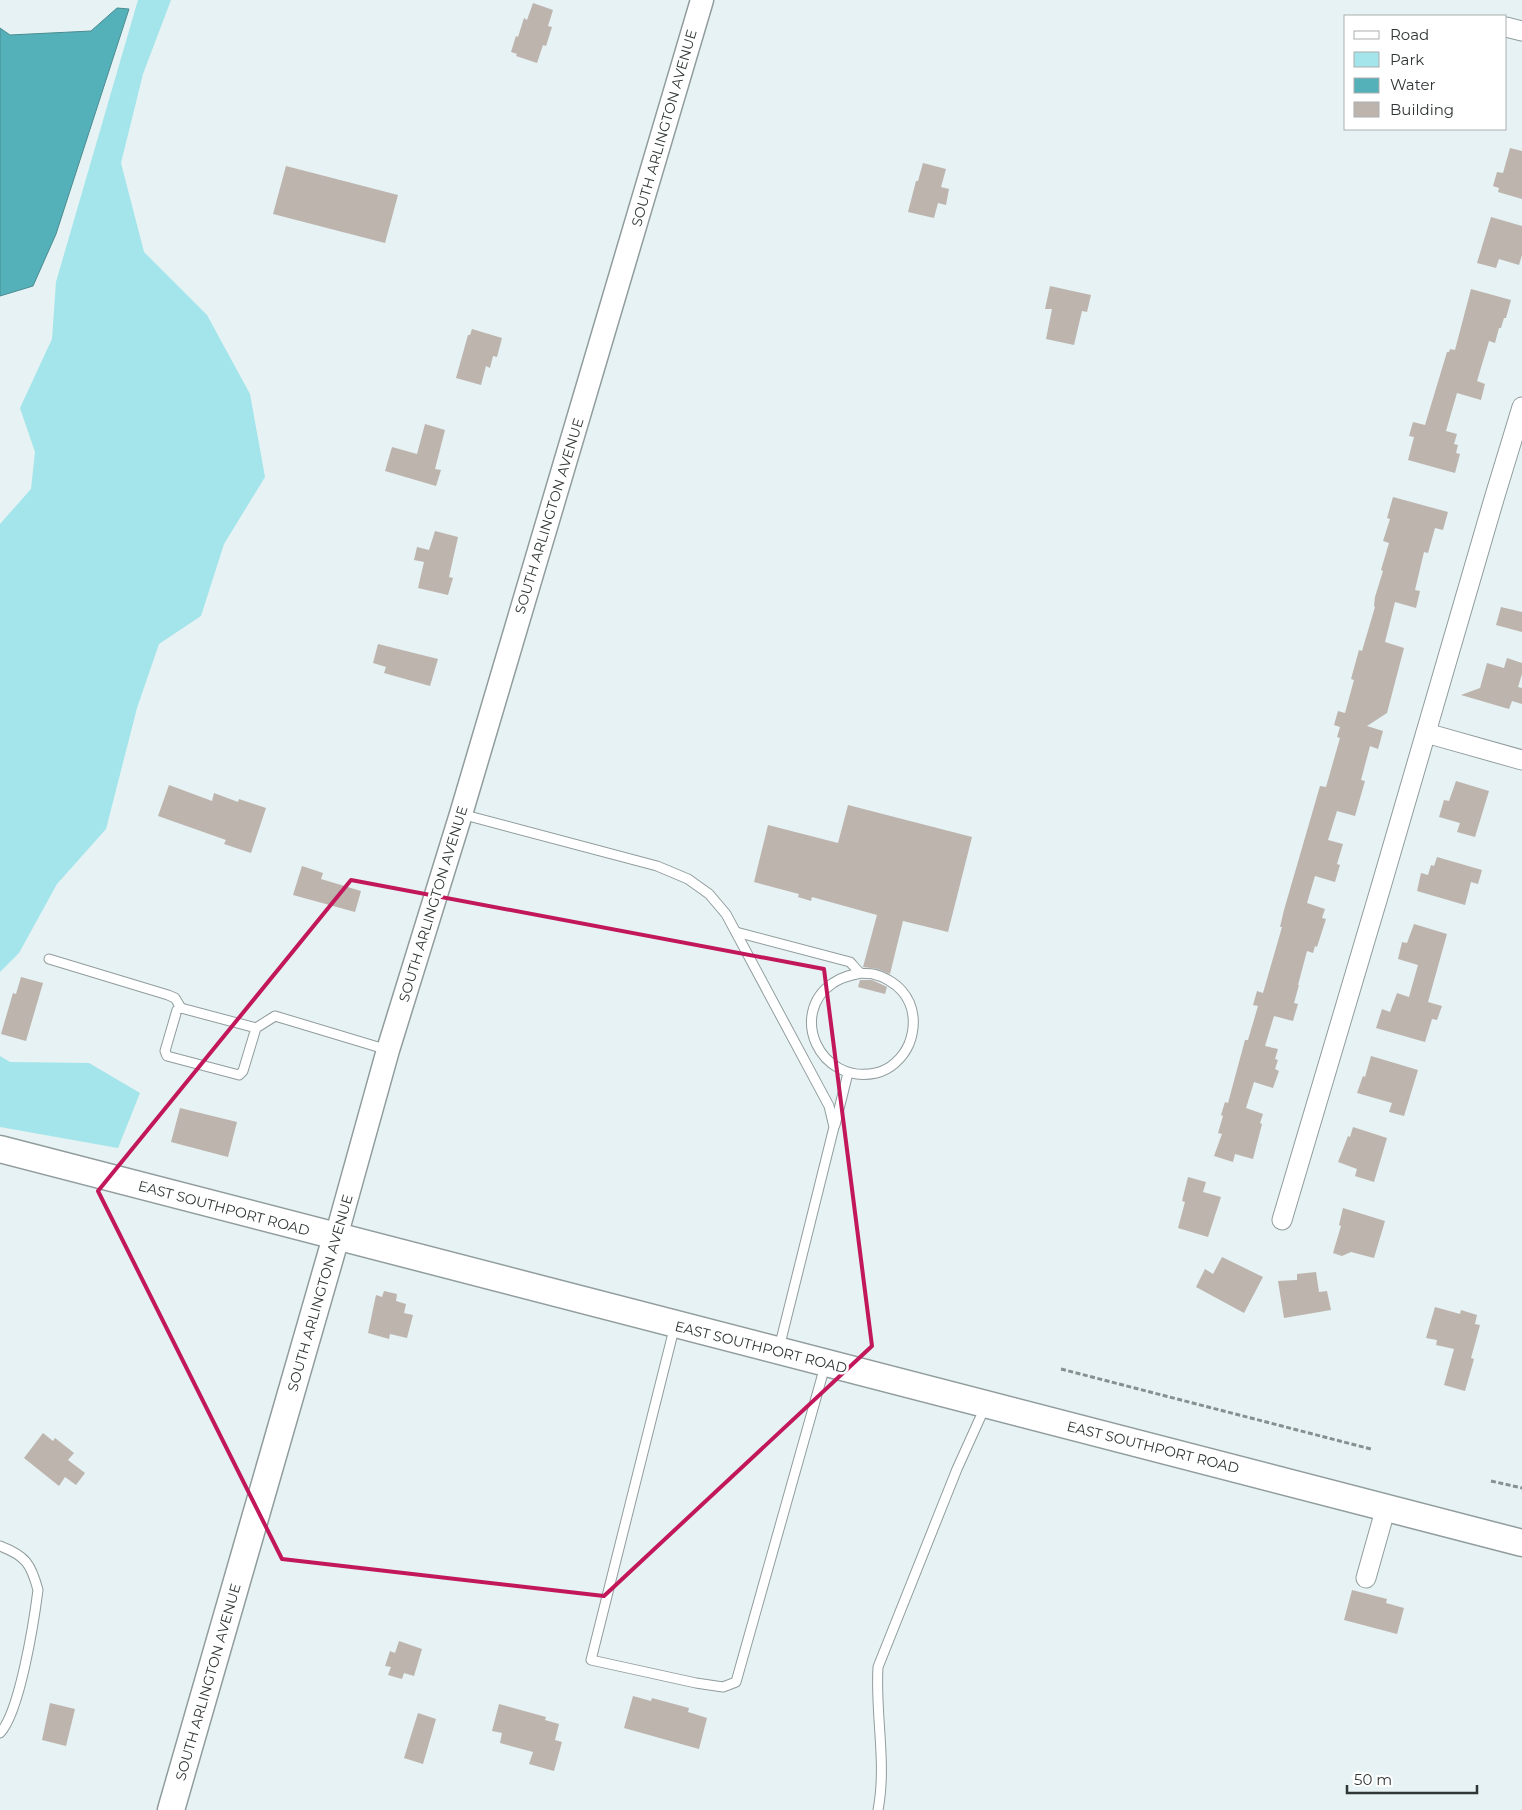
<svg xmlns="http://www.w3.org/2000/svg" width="1522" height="1810" font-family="Montserrat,sans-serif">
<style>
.green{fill:#a3e5ea}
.water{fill:#55b1b9;stroke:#4a8c91}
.building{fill:#bdb4ae}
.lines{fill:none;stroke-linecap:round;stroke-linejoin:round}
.service-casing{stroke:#919c9d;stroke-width:11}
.minor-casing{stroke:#919c9d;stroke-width:21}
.tertiary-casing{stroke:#919c9d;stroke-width:25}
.secondary-casing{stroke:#919c9d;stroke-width:29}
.path{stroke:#879090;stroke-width:3;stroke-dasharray:5 2.5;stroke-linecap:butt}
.service{stroke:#fff;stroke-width:9}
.minor{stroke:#fff;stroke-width:19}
.tertiary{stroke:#fff;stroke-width:22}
.secondary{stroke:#fff;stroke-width:26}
.marked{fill:none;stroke:#c2185b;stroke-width:4;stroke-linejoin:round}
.labels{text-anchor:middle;stroke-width:5;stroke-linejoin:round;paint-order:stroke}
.street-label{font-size:14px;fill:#303535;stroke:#fff}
</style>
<rect width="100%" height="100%" fill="#e6f2f3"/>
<!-- green -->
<g class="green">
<polygon points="138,0 171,0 143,74 121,163 144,252 207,315 250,394 265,477 224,544 201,616 159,644 137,708 106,829 57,884 19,953 0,972 0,524 31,489 35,452 20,408 52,339 56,282"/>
<polygon points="0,1056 10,1062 89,1063 140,1093 118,1148 0,1127"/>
</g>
<!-- water -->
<polygon class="water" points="117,8 129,9 56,234 33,286 0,296 0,28 10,35 91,31"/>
<!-- building -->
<g class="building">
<polygon points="533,3 553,10 548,26 552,27 546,46 543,45 537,63 516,56 517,54 511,52 516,36 518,37 524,18 527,20"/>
<polygon points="1510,148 1522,151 1522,199 1498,192 1499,188 1493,186 1497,172 1503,173"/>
<polygon points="923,163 946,169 941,187 949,189 946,205 938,203 934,218 908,212 916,181 918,181"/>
<polygon points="286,166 398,195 385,243 273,214"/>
<polygon points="1491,217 1522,226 1522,255 1519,265 1499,259 1496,268 1477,263"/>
<polygon points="1050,286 1091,295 1087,312 1082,311 1074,345 1046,339 1052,309 1045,309"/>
<polygon points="1471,289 1511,300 1506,318 1504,318 1501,328 1499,328 1495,343 1489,341 1477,381 1485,384 1481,400 1457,393 1446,431 1457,434 1454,444 1458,445 1456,453 1460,454 1455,473 1408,460 1414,437 1409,436 1413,422 1425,425 1447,352 1449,352 1450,349 1455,350"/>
<polygon points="472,329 502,338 497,357 493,356 490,368 486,366 481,385 456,378 468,335 470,335"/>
<polygon points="425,424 445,430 435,469 441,470 436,486 385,471 392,447 417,454"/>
<polygon points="1393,497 1448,512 1443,530 1435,528 1428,553 1424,552 1415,590 1420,591 1416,608 1395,602 1385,642 1404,648 1387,713 1367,726 1383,731 1378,749 1370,746 1361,780 1365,781 1355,816 1337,811 1328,840 1343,844 1337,864 1340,865 1335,882 1315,876 1307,903 1325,909 1322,918 1326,919 1317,947 1315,946 1313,953 1307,951 1298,985 1299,985 1294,1003 1298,1004 1293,1021 1274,1016 1265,1046 1278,1049 1275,1059 1278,1060 1275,1069 1279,1071 1273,1088 1254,1082 1246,1108 1263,1114 1260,1123 1262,1124 1253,1159 1235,1154 1233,1162 1214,1156 1222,1134 1218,1133 1223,1116 1221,1115 1225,1102 1228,1103 1245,1040 1248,1040 1258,1006 1253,1005 1257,991 1263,993 1282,927 1280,927 1284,910 1320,786 1326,787 1340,738 1337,737 1340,727 1334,725 1338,711 1345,713 1354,680 1351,679 1359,650 1362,651 1375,607 1374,606 1375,597 1383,571 1381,570 1389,543 1383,541 1390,519 1387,518"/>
<polygon points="435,531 458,537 449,577 453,578 448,595 418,588 424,562 414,560 417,547 429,550"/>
<polygon points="1501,607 1522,612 1522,632 1496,625"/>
<polygon points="378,644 438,659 430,686 384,673 386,667 373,663"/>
<polygon points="1507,658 1522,663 1522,674 1518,687 1522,688 1522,704 1512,701 1509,709 1461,695 1480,688 1487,663 1504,668"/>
<polygon points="1456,781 1489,791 1475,837 1457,832 1460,823 1439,817 1444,800 1449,801"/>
<polygon points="169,785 212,801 214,793 238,802 239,799 266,808 251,853 224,844 226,840 158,816"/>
<polygon points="848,805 972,837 948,932 903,921 890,974 878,969 863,967 877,915 812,897 811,901 798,897 799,894 754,882 768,825 838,843"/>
<polygon points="1437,857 1482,870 1478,884 1471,882 1465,905 1417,891 1421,873 1428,875 1431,865 1434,866"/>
<polygon points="302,866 323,873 321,879 361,891 355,912 293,895"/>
<polygon points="1414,924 1447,934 1428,1002 1442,1006 1437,1020 1432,1019 1425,1042 1376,1028 1382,1009 1390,1012 1397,993 1409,997 1418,965 1398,959 1402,942 1407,943"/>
<polygon points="21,977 43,983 26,1041 1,1034 13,993 16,994"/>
<polygon points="860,980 872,980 885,986 887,987 885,994 858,987"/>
<polygon points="1371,1056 1418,1070 1404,1116 1389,1112 1392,1103 1357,1093 1363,1076 1365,1077"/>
<polygon points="180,1108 237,1122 228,1157 171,1142"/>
<polygon points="1353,1127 1387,1138 1374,1182 1355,1176 1357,1169 1338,1162 1348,1136 1350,1137"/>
<polygon points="1188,1177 1206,1182 1203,1192 1221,1197 1208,1237 1178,1228 1185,1202 1182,1201"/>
<polygon points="1343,1208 1385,1221 1374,1258 1351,1252 1342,1256 1333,1253 1341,1226 1339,1225"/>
<polygon points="1222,1257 1263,1277 1244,1313 1196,1287 1205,1269 1213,1274"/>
<polygon points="1316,1272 1319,1292 1327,1291 1331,1310 1284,1318 1278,1281 1297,1280 1297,1274"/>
<polygon points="384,1291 397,1294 396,1301 406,1304 404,1313 413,1315 407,1338 390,1334 389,1339 368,1333 376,1295 382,1297"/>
<polygon points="1435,1307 1460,1314 1461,1310 1477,1315 1475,1324 1480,1325 1471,1358 1474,1359 1465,1391 1444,1385 1454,1349 1436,1345 1437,1340 1426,1338"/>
<polygon points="43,1433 53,1441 55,1438 74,1453 68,1460 85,1473 76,1485 65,1477 59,1486 24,1458"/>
<polygon points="1352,1590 1387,1599 1386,1603 1404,1608 1397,1634 1344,1620"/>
<polygon points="399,1641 422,1649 414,1676 404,1673 402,1679 388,1675 391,1667 385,1666 390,1651 395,1653"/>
<polygon points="633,1696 651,1701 652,1698 689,1708 688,1712 707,1718 699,1749 624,1728"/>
<polygon points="50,1703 75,1709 66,1746 42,1740"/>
<polygon points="499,1704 546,1717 545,1720 559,1724 555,1740 562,1742 554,1771 529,1764 533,1752 500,1743 502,1733 492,1731"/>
<polygon points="418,1713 436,1719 423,1764 404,1758"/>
</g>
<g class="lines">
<!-- service casing -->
<g class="service-casing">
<g id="service">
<polyline points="461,814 657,866 688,879 709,894 726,914 829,1106 834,1127 779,1348"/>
<path d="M736,932L850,962C853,965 857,971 861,973C864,974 869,973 873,974C883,976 895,983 902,991C915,1006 916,1026 909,1044C903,1058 890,1070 876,1073C819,1085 788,1013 833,983C841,977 851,975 861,973"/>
<polyline points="49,959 168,995 175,998 181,1008"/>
<polyline points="256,1028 181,1008 177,1010 165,1051 167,1056 239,1075 243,1071 256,1028 275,1016 388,1050"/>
<polyline points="835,1125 848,1073"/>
<polyline points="675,1325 591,1660 696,1683 723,1687 736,1682 825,1366"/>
<path d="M0,1546C26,1556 31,1564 38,1590C34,1621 20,1712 0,1733"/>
<path d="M878,1810C887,1763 875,1714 878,1667L957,1469L985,1407"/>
</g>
</g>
<!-- minor casing -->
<g class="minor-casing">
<g id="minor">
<polyline points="1506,27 1522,31"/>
<polyline points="1426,733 1522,760"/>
<polyline points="1282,1220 1380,890 1494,499 1522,407"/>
<polyline points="1366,1578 1386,1507"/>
</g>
</g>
<!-- tertiary casing -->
<g class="tertiary-casing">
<polyline id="tertiary" points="336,1237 388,1050 461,814 702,0"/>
</g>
<!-- secondary casing -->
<g class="secondary-casing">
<g id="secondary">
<polyline points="0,1149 1522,1543"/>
<polyline points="171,1810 336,1237"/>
</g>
</g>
<!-- path -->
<g class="path">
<polyline points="1061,1369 1371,1449"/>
<polyline points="1491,1481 1522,1488"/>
</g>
<!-- service -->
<use href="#service" class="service"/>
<!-- minor -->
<use href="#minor" class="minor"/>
<!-- tertiary -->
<use href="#tertiary" class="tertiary"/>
<!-- secondary -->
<use href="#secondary" class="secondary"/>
</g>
<!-- marked area -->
<path class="marked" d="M351,880L824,969L872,1346L604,1596L282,1559L98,1191Z"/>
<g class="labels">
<!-- street labels -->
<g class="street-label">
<text transform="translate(664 128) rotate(-74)" y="5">SOUTH ARLINGTON AVENUE</text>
<text transform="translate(549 516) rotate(-73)" y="5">SOUTH ARLINGTON AVENUE</text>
<text transform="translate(433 904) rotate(-73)" y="5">SOUTH ARLINGTON AVENUE</text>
<text transform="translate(224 1208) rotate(15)" y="5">EAST SOUTHPORT ROAD</text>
<text transform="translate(320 1293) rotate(-74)" y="5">SOUTH ARLINGTON AVENUE</text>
<text transform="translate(761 1347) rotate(14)" y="5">EAST SOUTHPORT ROAD</text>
<text transform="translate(1153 1447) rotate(14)" y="5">EAST SOUTHPORT ROAD</text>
<text transform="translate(208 1682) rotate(-74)" y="5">SOUTH ARLINGTON AVENUE</text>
</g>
</g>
<!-- legend -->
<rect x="1344" y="15" width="162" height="115" fill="#ffffff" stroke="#acaeae"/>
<rect x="1354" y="31" width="25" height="8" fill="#ffffff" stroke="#acaeae"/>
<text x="1390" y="40" font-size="15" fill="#303535">Road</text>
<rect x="1354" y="52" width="25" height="15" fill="#a3e5ea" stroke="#acaeae"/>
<text x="1390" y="65" font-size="15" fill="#303535">Park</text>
<rect x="1354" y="78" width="25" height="15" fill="#55b1b9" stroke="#acaeae"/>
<text x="1390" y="90" font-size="15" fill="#303535">Water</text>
<rect x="1354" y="102" width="25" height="15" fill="#bdb4ae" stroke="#acaeae"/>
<text x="1390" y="115" font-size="15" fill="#303535">Building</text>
<!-- scale -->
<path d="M1347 1785v8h130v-8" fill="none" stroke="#303535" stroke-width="2.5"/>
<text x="1354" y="1785" font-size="15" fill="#303535" stroke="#ffffff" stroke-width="4" paint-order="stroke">50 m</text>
</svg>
